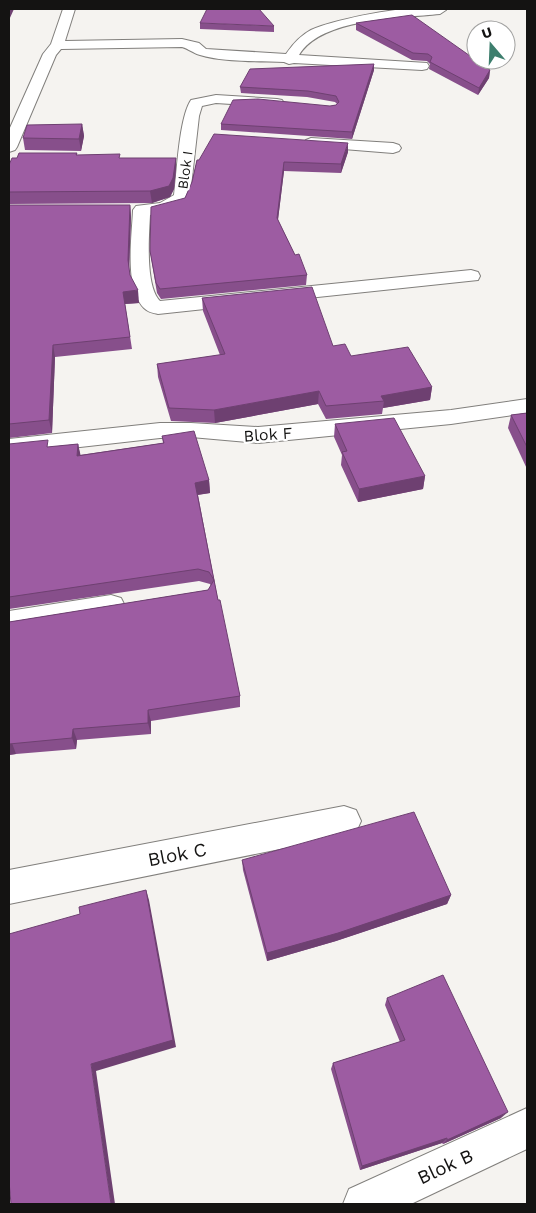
<svg xmlns="http://www.w3.org/2000/svg" width="536" height="1213" font-family="'Work Sans',sans-serif">
<style>
.lines{fill:none;stroke-linecap:round;stroke-linejoin:round}
.minor-casing{stroke:#817f7c;stroke-width:2}
.minor{fill:#fff;fill-rule:evenodd}
.wall{fill:#874f8b}
.shaded-wall{fill:#6e4071}
.building{fill:#9d5ca2;stroke:#6e4071}
.labels{text-anchor:middle;stroke-width:4.5;stroke-linejoin:round;paint-order:stroke}
.far-street-label{font-size:14px;fill:#141312;stroke:#fff}
.street-label{font-size:16px;fill:#141312;stroke:#fff}
.near-street-label{font-size:19px;fill:#141312;stroke:#fff}
</style>
<rect width="100%" height="100%" fill="#f5f3f0"/>
<g class="lines">
<!-- minor casing -->
<g class="minor-casing">
<g id="minor">
<path d="M63,9H75L65,41L182,39L199,43L206,49L286,54C293,44 300,36 311,30C334,19 424,1 446,10L440,14C401,18 321,18 299,55L427,63L429,66L427,69L422,70L294,63L289,64L284,62C260,61 222,62 200,55C193,53 189,49 182,47L61,49L56,55L17,147L15,150L9,152V130L43,54L51,44Z"/>
<path d="M216,95L277,99L282,100L284,103L282,106L277,107L216,103L202,106L199,116L190,195C180,209 167,213 150,215C149,236 145,286 160,301L471,270L478,272L480,276L478,280L158,314C153,313 148,312 144,308C124,288 132,236 133,210L136,206L160,203L174,195C177,172 179,118 191,100Z"/>
<polygon points="311,138 393,143 399,145 401,148 399,151 393,153 306,146 303,143 306,140"/>
<polygon points="527,399 527,413 451,424 258,443 191,437 160,438 9,455 9,439 160,423 191,423 258,427 451,410"/>
<polygon points="111,595 121,598 125,606 121,614 9,633 9,611"/>
<polygon points="344,806 356,810 361,821 356,832 344,836 9,904 9,870"/>
<polygon points="527,1108 527,1149 411,1204 343,1204 349,1189"/>
</g>
</g>
<!-- minor -->
<use href="#minor" class="minor"/>
</g>
<!-- wall -->
<g class="wall">
<polygon points="200,23 274,26 274,32 200,29"/>
<polygon points="356,23 490,70 489,78 478,95 429,69 430,64 427,61 412,60 356,30"/>
<polygon points="374,64 374,70 352,139 221,130 221,124 336,105 337,104 335,102 307,97 241,93 240,87"/>
<polygon points="82,124 84,136 81,151 25,150 23,138"/>
<polygon points="348,152 341,173 284,171 278,220 295,255 307,275 306,285 161,299 157,293 150,251 185,198 192,182 197,160"/>
<polygon points="77,153 77,155 120,158 176,158 176,169 174,189 170,197 152,203 9,204 9,165 17,158"/>
<polygon points="9,205 130,205 131,217 129,270 130,275 139,303 125,304 132,349 55,357 52,433 9,438"/>
<polygon points="202,298 333,346 351,356 432,387 430,400 383,408 382,414 326,419 318,404 215,423 171,421 158,377 157,364 220,355 203,311"/>
<polygon points="527,413 527,469 508,428 511,415"/>
<polygon points="335,424 425,476 423,489 358,502 341,465 342,455 334,437"/>
<polygon points="162,436 209,480 210,493 198,495 218,600 240,696 240,707 151,721 151,734 77,740 76,749 16,754 9,755 9,622 208,590 211,586 210,584 199,581 9,609 9,444 49,447 78,444 80,455 163,443"/>
<polygon points="242,860 451,895 447,904 336,941 267,961 243,870"/>
<polygon points="387,998 501,1118 443,1144 442,1143 360,1170 331,1069 333,1063 400,1042 385,1005"/>
</g>
<!-- shaded-wall -->
<g class="shaded-wall">
<polygon points="9,9 14,9 9,20"/>
<polygon points="374,64 374,70 352,139 352,132"/>
<polygon points="490,70 489,78 478,95 479,88"/>
<polygon points="82,124 84,136 81,151 79,139"/>
<polygon points="348,143 348,152 341,173 341,164"/>
<polygon points="176,158 176,169 174,189 170,197 152,203 150,191"/>
<polygon points="284,162 284,171 277,227 277,218"/>
<polygon points="130,205 131,217 129,272 128,260"/>
<polygon points="138,290 139,303 124,304 123,292"/>
<polygon points="53,345 55,357 52,433 49,420"/>
<polygon points="432,387 430,400 383,408 384,401 381,396"/>
<polygon points="319,391 318,404 215,423 214,410"/>
<polygon points="78,444 81,457 77,456"/>
<polygon points="425,476 423,489 358,502 359,489"/>
<polygon points="209,480 210,493 196,495 195,483"/>
<polygon points="148,710 151,721 151,734 148,723"/>
<polygon points="73,729 77,740 76,749 72,738"/>
<polygon points="12,743 16,754 9,755 9,744"/>
<polygon points="146,890 149,900 176,1047 96,1071 115,1204 111,1204 91,1064"/>
<polygon points="451,895 447,904 336,941 267,961 267,953"/>
<polygon points="508,1112 501,1118 443,1144 447,1140"/>
<polygon points="447,1138 442,1143 360,1170 362,1166"/>
</g>
<!-- building -->
<g class="building">
<polygon points="207,9 259,9 274,26 200,23"/>
<polygon points="412,15 490,70 479,88 430,62 432,57 428,54 413,53 356,23"/>
<polygon points="374,64 352,132 221,124 233,100 258,99 330,106 336,105 339,102 336,96 308,91 240,87 250,69"/>
<polygon points="82,124 79,139 23,138 27,125"/>
<polygon points="214,134 348,143 341,164 284,162 277,218 295,255 299,254 307,275 160,289 156,283 150,251 151,207 185,198 192,182 197,160 199,160"/>
<polygon points="19,153 77,153 76,155 120,154 119,158 176,158 173,178 169,186 150,191 9,192 9,165 12,158 17,158"/>
<polygon points="9,205 130,205 128,260 130,275 138,290 123,292 130,337 53,345 49,420 9,424"/>
<polygon points="312,287 333,346 345,344 351,356 408,347 432,387 381,396 384,401 326,406 319,391 214,410 169,408 157,364 225,354 202,298"/>
<polygon points="527,413 527,447 511,415"/>
<polygon points="394,418 425,476 359,489 342,452 347,451 335,424"/>
<polygon points="194,431 209,480 195,483 214,580 209,572 198,569 9,597 9,444 48,440 47,447 78,444 77,456 164,443 162,436"/>
<polygon points="214,580 218,600 220,600 240,696 148,710 148,723 73,729 72,738 9,744 9,622 208,590"/>
<polygon points="414,812 451,895 338,933 267,953 242,860"/>
<polygon points="146,890 173,1040 91,1064 111,1204 11,1204 9,1181 9,934 80,914 79,907"/>
<polygon points="443,975 508,1112 447,1140 447,1138 362,1166 333,1063 405,1040 387,998"/>
</g>
<g class="labels">
<!-- far-street labels -->
<g class="far-street-label">
<text transform="translate(185 170) rotate(-82)" y="5">Blok I</text>
</g>
<!-- street labels -->
<g class="street-label">
<text transform="translate(268 434) rotate(-4)" y="6">Blok F</text>
</g>
<!-- near-street labels -->
<g class="near-street-label">
<text transform="translate(177 854) rotate(-11)" y="7">Blok C</text>
<text transform="translate(445 1166) rotate(-25)" y="7">Blok B</text>
</g>
</g>
<!-- border -->
<rect width="536" height="1213" fill="none" stroke="#141312" stroke-width="20"/>
<!-- north arrow -->
<g transform="translate(491 45) rotate(341)"><circle r="24" fill="#ffffff" stroke="#a1a1a0"/>
<path d="M0-4L9 19L0 12L-9 19Z" fill="#3d7e6d"/>
<text y="-8" font-size="14" font-weight="bold" text-anchor="middle" fill="#141312">U</text>
</g>
</svg>
